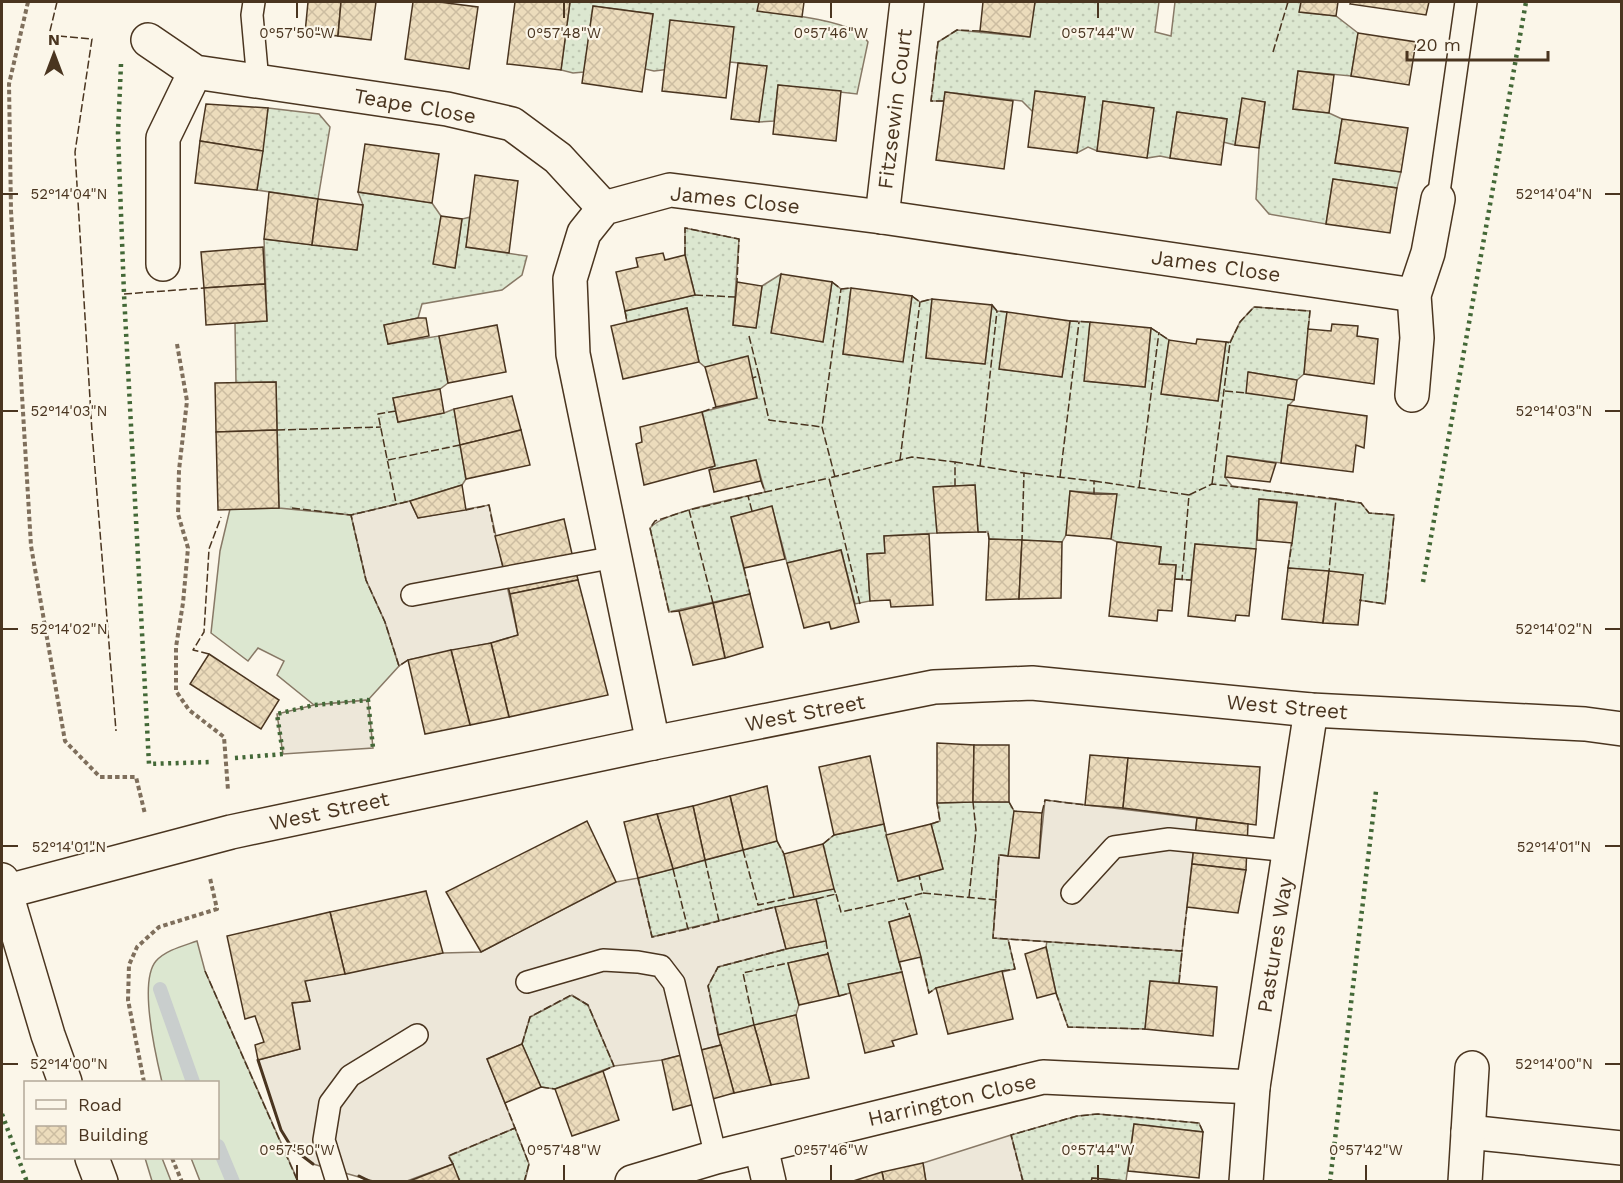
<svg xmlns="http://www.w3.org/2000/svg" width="1623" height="1183" font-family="'Work Sans',sans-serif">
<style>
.grass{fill:#dce7d0;stroke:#887966;stroke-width:1.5}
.garden{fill:url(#garden-dots);stroke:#887966;stroke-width:1.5}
.parking{fill:#ede7d9;stroke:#887966;stroke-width:1.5}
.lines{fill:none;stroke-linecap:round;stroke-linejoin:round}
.stream{stroke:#c9cecd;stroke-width:14}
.building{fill:url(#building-cross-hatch);stroke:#4a3520;stroke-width:1.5}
.service-casing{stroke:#4a3520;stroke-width:24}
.minor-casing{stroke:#4a3520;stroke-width:36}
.tertiary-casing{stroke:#4a3520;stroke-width:36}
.path{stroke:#7f6f5c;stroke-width:4;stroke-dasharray:4.5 3;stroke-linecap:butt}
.service{stroke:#fbf6e9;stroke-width:21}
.minor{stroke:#fbf6e9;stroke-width:33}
.tertiary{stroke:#fbf6e9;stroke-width:33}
.hedge{stroke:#436837;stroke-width:4.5;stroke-dasharray:3 4.5;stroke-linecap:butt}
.fence{stroke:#4a3520;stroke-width:1.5;stroke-dasharray:8 3;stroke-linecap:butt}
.wall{stroke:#4a3520;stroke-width:3}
.ticks{fill:none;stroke:#4a3520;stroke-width:2}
.labels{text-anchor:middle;stroke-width:4.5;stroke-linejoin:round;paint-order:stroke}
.street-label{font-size:21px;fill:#4a3520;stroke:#fbf6e9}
.ticks-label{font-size:15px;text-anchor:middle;fill:#4a3520;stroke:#fbf6e9;stroke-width:4.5;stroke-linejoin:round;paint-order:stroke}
</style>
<defs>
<pattern id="garden-dots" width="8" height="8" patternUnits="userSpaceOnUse" patternTransform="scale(1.5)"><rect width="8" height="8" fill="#dce7d0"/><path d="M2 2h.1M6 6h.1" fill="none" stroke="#bec7b2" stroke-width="1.8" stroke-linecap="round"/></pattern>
<pattern id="building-cross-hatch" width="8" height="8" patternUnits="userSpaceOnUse" patternTransform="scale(1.5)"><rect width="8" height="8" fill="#ecdcbc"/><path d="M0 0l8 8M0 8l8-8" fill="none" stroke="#ccbda1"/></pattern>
</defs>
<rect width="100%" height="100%" fill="#fbf6e9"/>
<!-- grass -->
<g class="grass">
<polygon points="292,508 351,515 366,580 385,622 399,666 368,700 314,705 277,675 284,661 258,648 248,661 211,633 220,551 230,509"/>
<path d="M197,941L205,971L298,1181H200L191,1158H218V1082H162C156,1057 138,982 156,961C166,950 183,946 197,941Z"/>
<polygon points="145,1158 162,1158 171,1181 152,1181"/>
</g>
<!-- garden -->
<g class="garden">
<path d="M570,2H759L758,11C787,15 831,18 858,32C862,34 865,38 868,42L857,94L778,85L774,121L759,122L766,66L730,62L654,71L645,69L653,14L593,6L584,72L573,73L561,70Z"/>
<polygon points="1035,2 1159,2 1155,32 1171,36 1175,2 1301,2 1300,12 1336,16 1358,33 1351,76 1298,71 1293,109 1329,113 1342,119 1335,163 1401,172 1397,188 1333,179 1326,224 1269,214 1256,199 1259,148 1265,102 1242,99 1235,145 1223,142 1227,119 1177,112 1170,158 1160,156 1147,158 1153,108 1103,101 1097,151 1088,147 1077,153 1085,97 1036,91 1033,112 1022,101 945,92 944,101 931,101 938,42 957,30 1029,37"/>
<polygon points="268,108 319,114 330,127 318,199 257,190"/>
<polygon points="358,192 432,203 441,216 434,264 455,267 462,219 470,217 466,247 527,256 522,275 502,290 422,304 418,318 384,325 388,344 439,336 448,383 440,389 393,398 398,422 444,413 454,409 466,479 462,485 410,501 351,515 279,508 276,382 236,383 235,323 267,321 264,239 357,250 363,205"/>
<path d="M685,228L739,239L733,325L756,328L762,286L781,274L772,333L823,342L832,282L841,289L851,288L843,354L903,361L912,296L920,302L932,299L926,358L985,364L992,305L997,311L1007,312L1000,369L1062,377L1070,321L1090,322L1085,381L1145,387L1151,328L1169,340L1162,394L1218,401L1226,342H1230L1240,322L1254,307L1310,311L1304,374L1297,380L1248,372L1294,400L1288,406L1281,463L1228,456L1225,477L1232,486L1361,503L1369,513L1394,515L1385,604L1359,600L1363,575L1288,568L1297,502L1259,499L1256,549L1195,544L1191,580L1175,579L1176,565L1159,564L1161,547L1117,542L1111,539L1116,494L1070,491L1066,535L1062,542L989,539L988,532H978L975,485L934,487L937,533L884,536L885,553L867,554L870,601L855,604L841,550L787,563L772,507L731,517L750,594L669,612L650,528C664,511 740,498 765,492L756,460L709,470L715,465L702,412L757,398L752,378L705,367L699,362L687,308L627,322L625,311L695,295L685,255Z"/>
<polygon points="973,802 1009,802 1014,811 1009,856 999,855 993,938 1008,939 1015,969 936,988 929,993 910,916 889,922 902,972 849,984 850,993 839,996 828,954 788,963 799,1005 796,1015 718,1035 708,986 718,967 786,949 825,941 816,899 652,937 638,878 777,841 784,854 794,896 833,889 823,844 834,835 884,824 898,881 943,869 931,824 940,821 937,803"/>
<polygon points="1047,941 1182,951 1179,983 1150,981 1145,1029 1068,1027 1056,993 1046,947"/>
<polygon points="571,995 588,1005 614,1066 555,1089 541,1087 522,1044 530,1017"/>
<polygon points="1098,1114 1199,1123 1203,1132 1134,1124 1126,1181 1092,1178 1091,1182 1023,1181 1011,1135 1077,1116"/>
<polygon points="515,1128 529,1164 525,1181 460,1181 448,1156"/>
</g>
<!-- parking -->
<g class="parking">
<polygon points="410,501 418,518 489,505 518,635 491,643 408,660 399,666 385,622 366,580 351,515"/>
<polygon points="368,700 373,748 283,754 277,714 314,705"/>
<polygon points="1045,800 1197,818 1182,951 993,938 999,855 1039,858"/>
<polygon points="638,878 652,937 775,907 786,949 718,967 708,986 721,1045 662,1060 614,1066 588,1005 572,995 530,1017 522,1044 487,1059 515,1128 449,1156 453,1164 407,1181 373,1181 313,1164 292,1148 281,1130 258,1060 300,1049 292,1003 310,1001 305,981 443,953 481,952 616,882"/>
<polygon points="1011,1135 1023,1181 926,1181 923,1163"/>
</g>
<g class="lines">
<!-- stream -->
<g class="stream">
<polyline points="160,989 193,1082"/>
<polyline points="218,1146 233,1182"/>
</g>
</g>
<!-- building -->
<g class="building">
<polygon points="308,2 341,2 338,36 305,33"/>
<polygon points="341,2 376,2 371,40 338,36"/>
<polygon points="413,2 439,2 478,7 469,69 405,59"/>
<polygon points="515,2 570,2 561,70 507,64"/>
<polygon points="759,2 804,2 802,17 757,11"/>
<polygon points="983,2 1035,2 1030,37 980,31"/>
<polygon points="1301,2 1338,2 1336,16 1299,12"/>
<polygon points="1351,2 1429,2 1426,15 1350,4"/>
<polygon points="593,6 653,14 642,92 582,83"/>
<polygon points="670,20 734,27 726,98 662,91"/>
<polygon points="1358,33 1416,42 1409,85 1351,76"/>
<polygon points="738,63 767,66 759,122 731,119"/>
<polygon points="1298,71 1334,75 1329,113 1293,109"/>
<polygon points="778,85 841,91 836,141 773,134"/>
<polygon points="1035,91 1085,97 1077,153 1028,147"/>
<polygon points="945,92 1013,101 1004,169 936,160"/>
<polygon points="1242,98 1265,102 1259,148 1235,145"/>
<polygon points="1103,101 1154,108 1147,158 1097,151"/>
<polygon points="206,104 268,108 263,151 200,141"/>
<polygon points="1177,112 1227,119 1221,165 1170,158"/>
<polygon points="1342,119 1408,128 1401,172 1335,163"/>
<polygon points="200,141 263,151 257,190 195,183"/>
<polygon points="365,144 439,154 432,203 358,192"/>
<polygon points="475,175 518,181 509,253 466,247"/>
<polygon points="1333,179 1397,188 1390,233 1326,224"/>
<polygon points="269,192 318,199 312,245 264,239"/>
<polygon points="318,199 363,205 357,250 312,245"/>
<polygon points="441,216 462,219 455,268 433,264"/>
<polygon points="263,247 265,284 204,288 201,252"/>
<polygon points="663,253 665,260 685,255 695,295 625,311 616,272 638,267 636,258"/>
<polygon points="781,274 832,282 823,342 771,333"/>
<polygon points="737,282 762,286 756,328 733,325"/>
<polygon points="265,284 267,321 206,325 204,288"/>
<polygon points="851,288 912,296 903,362 843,354"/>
<polygon points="932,299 992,305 985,364 926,358"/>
<polygon points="687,308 699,362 623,379 611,326"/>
<polygon points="1007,312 1070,321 1062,377 999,369"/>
<polygon points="418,318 426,318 429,336 388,344 384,325"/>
<polygon points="1090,322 1151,328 1145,387 1084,381"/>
<polygon points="1332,324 1358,326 1357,336 1378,339 1374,384 1304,374 1308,329 1331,331"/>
<polygon points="497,325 506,372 448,383 439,336"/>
<polygon points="1197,339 1226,342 1218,401 1161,394 1169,340 1196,344"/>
<polygon points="748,356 757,398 716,407 705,367"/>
<polygon points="1248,372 1297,380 1294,400 1246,393"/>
<polygon points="276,382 277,430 216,432 215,383"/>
<polygon points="440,389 444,413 398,422 393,398"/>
<polygon points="512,396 521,430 460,445 454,409"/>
<polygon points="1288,405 1367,416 1364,448 1356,445 1353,472 1281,463"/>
<polygon points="702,412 715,466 644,485 636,444 642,442 640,427"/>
<polygon points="277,430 279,508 218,510 216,432"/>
<polygon points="521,430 530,465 466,479 460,445"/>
<polygon points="1227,456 1276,463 1270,482 1225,477"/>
<polygon points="756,460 761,481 714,492 709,470"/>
<polygon points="462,485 466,510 418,518 410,501"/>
<polygon points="975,485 978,532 937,533 933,487"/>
<polygon points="1070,491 1094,494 1117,494 1111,539 1066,535"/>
<polygon points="1259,499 1297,503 1292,543 1257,540"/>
<polygon points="772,506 785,559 744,568 731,517"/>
<polygon points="564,519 578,580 510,594 495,536"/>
<polygon points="929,534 933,605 891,607 890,600 870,601 867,554 885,553 884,536"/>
<polygon points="989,539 1022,540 1019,599 986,600"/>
<polygon points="1022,540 1062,542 1061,598 1019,599"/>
<polygon points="1117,542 1161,547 1159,564 1176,565 1172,611 1158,610 1157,621 1109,616"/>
<polygon points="1195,544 1256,549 1249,616 1236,615 1235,621 1188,616"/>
<polygon points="841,550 859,622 831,629 829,622 804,628 787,563"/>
<polygon points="1288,568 1329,571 1323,623 1282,619"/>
<polygon points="1329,571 1363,575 1358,625 1323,623"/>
<polygon points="578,580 608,695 509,717 491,643 518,635 510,594"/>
<polygon points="750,594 763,647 725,658 713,603"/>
<polygon points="713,603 725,658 693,665 679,611"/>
<polygon points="491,643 509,717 470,725 451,650"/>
<polygon points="451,650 470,725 425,734 408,660"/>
<polygon points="209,654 279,700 261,729 190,684"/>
<polygon points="937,743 974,745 973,802 937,803"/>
<polygon points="974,745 1009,745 1009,802 973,802"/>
<polygon points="1090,755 1128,758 1123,808 1085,805"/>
<polygon points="870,756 884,824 834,835 819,767"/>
<polygon points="1128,758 1260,767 1256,825 1123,808"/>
<polygon points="767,786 777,841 743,850 730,796"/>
<polygon points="730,796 743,850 705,860 693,806"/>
<polygon points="693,806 705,860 673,869 657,814"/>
<polygon points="1014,811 1042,813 1039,858 1008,856"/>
<polygon points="657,814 673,869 638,878 624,822"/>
<polygon points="1197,818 1248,824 1246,870 1192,864"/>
<polygon points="587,821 616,882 481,952 446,892"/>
<polygon points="931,824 943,869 898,881 886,835"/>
<polygon points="823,844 834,889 794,897 784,854"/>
<polygon points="1192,864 1246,870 1238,913 1187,907"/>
<polygon points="426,891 443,953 345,974 330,912"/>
<polygon points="816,899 826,941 786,949 775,907"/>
<polygon points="330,912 345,974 305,981 310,1001 292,1003 300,1049 258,1060 255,1045 264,1042 255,1016 245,1019 227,936"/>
<polygon points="910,916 921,957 899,962 889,922"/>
<polygon points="1046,947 1056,993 1037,998 1025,954"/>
<polygon points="828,954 839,996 799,1005 788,963"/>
<polygon points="1002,971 1013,1019 948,1034 936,988"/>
<polygon points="902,972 917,1034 892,1041 894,1046 865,1053 848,984"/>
<polygon points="1150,981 1217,987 1213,1036 1145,1029"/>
<polygon points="796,1015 809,1078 771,1085 754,1025"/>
<polygon points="754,1025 771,1085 734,1093 718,1035"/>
<polygon points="522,1044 541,1087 505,1103 487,1059"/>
<polygon points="721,1045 734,1093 673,1110 662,1060"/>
<polygon points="603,1071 619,1120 572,1136 555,1089"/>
<polygon points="1134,1124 1203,1132 1199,1178 1128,1171"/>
<polygon points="923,1163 926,1182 884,1182 882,1172"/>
<polygon points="453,1164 460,1182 407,1182"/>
<polygon points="882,1172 884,1182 850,1182"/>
<polygon points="1092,1178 1126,1181 1129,1182 1091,1182"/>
</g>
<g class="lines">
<!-- service casing -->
<g class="service-casing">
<g id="service">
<polyline points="254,2 252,15 258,82"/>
<polyline points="1438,199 1466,2"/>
<polyline points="412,595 615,557"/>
<polyline points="1072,893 1114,847 1169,839 1289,851"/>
<polyline points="527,982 603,960 638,962 661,966 674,983 716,1157"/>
<polyline points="337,1182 324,1140 330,1103 350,1076 417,1035"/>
</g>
</g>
<!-- minor casing -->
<g class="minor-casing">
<g id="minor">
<polyline points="148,40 195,72 447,109 512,124 558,158 604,208"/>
<polyline points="882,217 907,2"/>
<polyline points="163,264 163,138 195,72"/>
<polyline points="1412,395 1417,338 1414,295 1428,253 1438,199"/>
<polyline points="653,743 573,354 570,279 584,233 604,208 670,190 882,217 1414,295"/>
<polyline points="4,892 231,832 653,743 934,687 1032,683 1311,710 1585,724 1622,729"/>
<polyline points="1468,1132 1622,1148"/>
<polyline points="761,1147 769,1182"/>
<polyline points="632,1182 716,1157 1043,1077 1253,1087"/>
<polyline points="1246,1182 1253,1087 1311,710"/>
<polyline points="1465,1182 1472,1068"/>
</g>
</g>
<!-- tertiary casing -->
<g class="tertiary-casing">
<g id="tertiary">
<polyline points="2,880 48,1035 65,1082"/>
<polyline points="92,1158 101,1182"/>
</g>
</g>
<!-- path -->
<g class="path">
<polyline points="28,2 9,84 11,211 31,546 65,741 100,777 136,777 145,814"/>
<polyline points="177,344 187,401 179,470 178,514 188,548 183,603 176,647 176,691 189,710 224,737 228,790"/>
<polyline points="144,1082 128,1000 129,965 137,947 159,927 217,909 210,878"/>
<polyline points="172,1158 182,1182"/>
</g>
<!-- service -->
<use href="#service" class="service"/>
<!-- minor -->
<use href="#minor" class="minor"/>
<!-- tertiary -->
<use href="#tertiary" class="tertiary"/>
<!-- hedge -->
<g class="hedge">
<polyline points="121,64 118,133 124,294 149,764 210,762"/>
<polyline points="1423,582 1526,2"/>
<polyline points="235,758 283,754 277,714 314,705 368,700 373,748"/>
<polyline points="2,1114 27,1182"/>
<polyline points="1330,1182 1376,791"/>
</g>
<!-- fence -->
<g class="fence">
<polyline points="57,2 49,35 92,39 75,152 92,432 116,731"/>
<polyline points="1273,52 1288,2"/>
<polyline points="944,101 931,101 938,42 957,30 980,31"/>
<polyline points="685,255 685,228 739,239 737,282"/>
<polyline points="832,282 841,289 851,288"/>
<polyline points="124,294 204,288"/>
<polyline points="695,295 735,297"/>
<polyline points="912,296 920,302 932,299"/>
<polyline points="992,305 997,311 1007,312"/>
<polyline points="625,311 627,322"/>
<polyline points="1070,321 1090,322"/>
<polyline points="1151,328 1169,340"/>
<polyline points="749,336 759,376 752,378"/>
<polyline points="1230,343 1240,322 1254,307 1310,311 1308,329"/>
<polyline points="759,376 769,420 822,427"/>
<polyline points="1225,391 1246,393"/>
<polyline points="396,411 378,414 396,503"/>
<polyline points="702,412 716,407"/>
<polyline points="277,430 381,427"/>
<polyline points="388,460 460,445"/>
<polyline points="900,460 920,302"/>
<polyline points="955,462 1024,473 1022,540"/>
<polyline points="980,466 997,311"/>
<polyline points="1024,473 1094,481 1094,494"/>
<polyline points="835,477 822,427 841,289"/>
<polyline points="1060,477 1079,322"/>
<polyline points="761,481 765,492 829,478"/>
<polyline points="1094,481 1189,495 1182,579"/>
<polyline points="1212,484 1230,343 1226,342"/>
<polyline points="1139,488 1159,332"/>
<polyline points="1189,495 1212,484 1336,499 1329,571"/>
<polyline points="1336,499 1361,503 1369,513 1394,515 1385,604 1359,600"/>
<polyline points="292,508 351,515"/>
<polyline points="466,510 489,505 495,536"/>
<polyline points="752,511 748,496 765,492"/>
<polyline points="978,532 988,532 989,539"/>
<polyline points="744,568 750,594"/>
<polyline points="1288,568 1292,543"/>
<polyline points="1175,579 1191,580"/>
<polyline points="713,603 689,510 748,496"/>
<polyline points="860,604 829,478 912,457 955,462 955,486"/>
<polyline points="679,611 669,612 650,528 655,521 689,510"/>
<polyline points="209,654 193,650 204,632 209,549 221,517"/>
<polyline points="408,660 399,666 385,622 366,580 351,515 410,501"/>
<polyline points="1009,802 1014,811"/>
<polyline points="1042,813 1045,800 1085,805"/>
<polyline points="884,824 886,835"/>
<polyline points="931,824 940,821 937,803"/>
<polyline points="777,841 784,854"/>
<polyline points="823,844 834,835"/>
<polyline points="743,850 758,905 794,897"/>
<polyline points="1008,856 999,855 993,938 1182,951 1187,907"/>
<polyline points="705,860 719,921 775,907"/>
<polyline points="673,869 688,929 719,921"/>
<polyline points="638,878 652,937 688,929"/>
<polyline points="923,893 996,900"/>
<polyline points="836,894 841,912 904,898 910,916"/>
<polyline points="969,897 976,830 973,802"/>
<polyline points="904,898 923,893 919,875"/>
<polyline points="816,899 836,894 834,889"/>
<polyline points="826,941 828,954"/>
<polyline points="921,957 929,993 936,988"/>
<polyline points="899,962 902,972"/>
<polyline points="205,971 298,1182"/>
<polyline points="1002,971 1015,969 1008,939"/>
<polyline points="1179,983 1182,951"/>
<polyline points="1056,993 1068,1027 1145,1029"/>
<polyline points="839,996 850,993"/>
<polyline points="754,1025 743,973 788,963"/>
<polyline points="718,1035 708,986 718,967 786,949"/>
<polyline points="522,1044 530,1017 571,995 588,1005 614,1066 603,1071"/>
<polyline points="541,1087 555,1089"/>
<polyline points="505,1103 515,1128"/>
<polyline points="453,1164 448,1156 515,1128 529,1164 524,1182"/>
<polyline points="1023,1182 1011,1135 1077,1116 1098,1114 1199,1123 1203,1132"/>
</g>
<!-- wall -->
<g class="wall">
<polyline points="258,1060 281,1130 292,1148 313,1164"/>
<polyline points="359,1176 371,1182"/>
</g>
</g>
<!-- ticks -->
<path class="ticks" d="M297,3V18M564,3V18M831,3V18M1098,3V18M3,194H18M1605,194H1620M3,411H18M1605,411H1620M3,629H18M1605,629H1620M3,846H18M1605,846H1620M3,1064H18M1605,1064H1620M297,1165V1180M564,1165V1180M831,1165V1180M1098,1165V1180M1366,1165V1180"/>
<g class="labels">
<!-- street labels -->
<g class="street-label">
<text transform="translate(415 106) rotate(10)" y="7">Teape Close</text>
<text transform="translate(895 109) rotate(-83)" y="7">Fitzsewin Court</text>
<text transform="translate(735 200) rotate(6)" y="7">James Close</text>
<text transform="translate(1216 266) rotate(8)" y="7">James Close</text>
<text transform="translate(1287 707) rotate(5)" y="7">West Street</text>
<text transform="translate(805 713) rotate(-11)" y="7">West Street</text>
<text transform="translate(329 811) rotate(-12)" y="7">West Street</text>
<text transform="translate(1275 945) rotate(-81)" y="7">Pastures Way</text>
<text transform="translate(952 1100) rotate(-13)" y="7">Harrington Close</text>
</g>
</g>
<g class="ticks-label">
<text x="297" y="38">0°57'50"W</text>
<text x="564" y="38">0°57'48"W</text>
<text x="831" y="38">0°57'46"W</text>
<text x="1098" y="38">0°57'44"W</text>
<text x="69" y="199">52°14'04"N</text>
<text x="1554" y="199">52°14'04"N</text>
<text x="69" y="416">52°14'03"N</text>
<text x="1554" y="416">52°14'03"N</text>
<text x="69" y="634">52°14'02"N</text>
<text x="1554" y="634">52°14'02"N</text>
<text x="69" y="852">52°14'01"N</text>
<text x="1554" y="852">52°14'01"N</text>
<text x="69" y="1069">52°14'00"N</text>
<text x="1554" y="1069">52°14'00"N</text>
<text x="297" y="1155">0°57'50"W</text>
<text x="564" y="1155">0°57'48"W</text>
<text x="831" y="1155">0°57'46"W</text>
<text x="1098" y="1155">0°57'44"W</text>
<text x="1366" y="1155">0°57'42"W</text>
</g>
<!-- border -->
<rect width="1623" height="1183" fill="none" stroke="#4a3520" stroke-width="6"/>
<!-- legend -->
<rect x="24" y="1081" width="195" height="78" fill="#fbf6e9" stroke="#b4a999" stroke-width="1.5"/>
<rect x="36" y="1100" width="30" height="9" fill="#fbf6e9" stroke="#b4a999" stroke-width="1.5"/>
<text x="78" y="1111" font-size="18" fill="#4a3520">Road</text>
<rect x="36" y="1126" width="30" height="18" fill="url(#building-cross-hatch)" stroke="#b4a999" stroke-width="1.5"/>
<text x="78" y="1141" font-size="18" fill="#4a3520">Building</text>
<!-- north arrow -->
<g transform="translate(54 54)" stroke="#fbf6e9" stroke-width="4.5" paint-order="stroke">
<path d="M0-4.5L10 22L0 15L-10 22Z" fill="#4a3520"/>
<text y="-9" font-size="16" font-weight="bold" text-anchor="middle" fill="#4a3520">N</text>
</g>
<!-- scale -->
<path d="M1407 51v9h141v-9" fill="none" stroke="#4a3520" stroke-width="3"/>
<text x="1416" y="51" font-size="18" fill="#4a3520" stroke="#fbf6e9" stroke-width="4.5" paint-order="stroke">20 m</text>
</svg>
